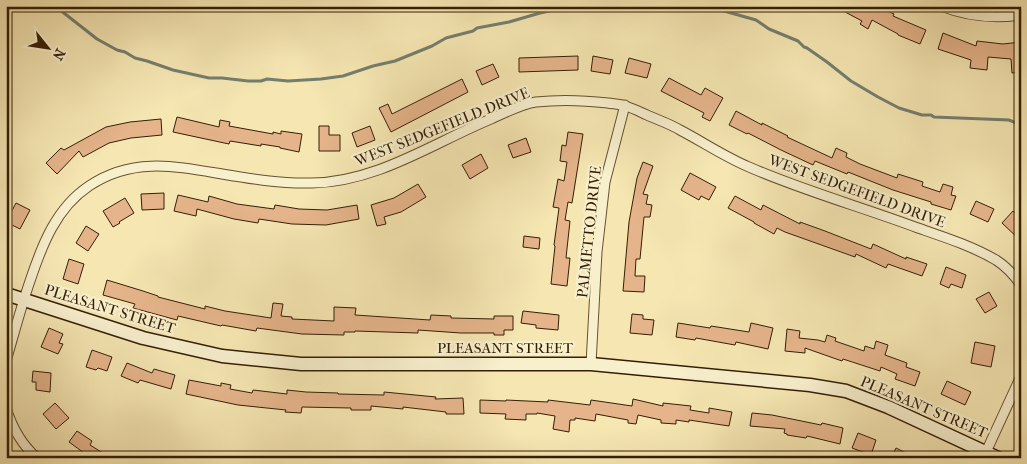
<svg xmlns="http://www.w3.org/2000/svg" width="1027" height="464" font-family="'IM FELL French Canon',serif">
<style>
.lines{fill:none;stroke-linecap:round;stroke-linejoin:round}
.stream{stroke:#747e6f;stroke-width:3}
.building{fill:#e5b48b;stroke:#341f05}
.street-casing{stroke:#645130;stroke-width:11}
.secondary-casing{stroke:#341f05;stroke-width:15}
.street{stroke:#f8efcd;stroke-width:9}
.secondary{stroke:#f8efcd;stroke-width:12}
.labels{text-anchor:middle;stroke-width:4.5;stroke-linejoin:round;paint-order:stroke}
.street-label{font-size:15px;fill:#341f05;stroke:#f8efcd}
</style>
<rect width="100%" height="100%" fill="#f5e6b2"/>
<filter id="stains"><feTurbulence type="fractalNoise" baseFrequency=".004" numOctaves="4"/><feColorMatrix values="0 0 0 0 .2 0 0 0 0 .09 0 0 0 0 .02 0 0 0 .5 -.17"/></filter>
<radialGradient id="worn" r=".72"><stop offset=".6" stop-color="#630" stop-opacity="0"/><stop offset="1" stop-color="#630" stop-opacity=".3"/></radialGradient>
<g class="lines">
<!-- stream -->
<g class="stream">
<polyline points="55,6 97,39 117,50 125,52 135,58 147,61 173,70 209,78 222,78 248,81 261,81 267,79 288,81 321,79 343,76 373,66 395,61 432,46 446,38 473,31 477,28 509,22 540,13 573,6"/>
<polyline points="698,6 710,7 756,20 769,29 798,41 804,47 807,48 827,62 851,81 878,97 899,108 922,115 931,115 934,117 1009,120 1021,125"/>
</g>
</g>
<!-- building -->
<g class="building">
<polygon points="834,6 887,6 885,10 894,14 893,16 926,30 920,44 898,35 898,34 872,20 868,29 860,24 862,21"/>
<polygon points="943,33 976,46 977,41 1003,44 1021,42 1021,72 1012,73 1011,59 988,57 987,70 970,68 971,60 938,49"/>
<polygon points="578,56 578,70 519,72 519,58"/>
<polygon points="593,56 613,60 610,74 591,71"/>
<polygon points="629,58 651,64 647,78 625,73"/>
<polygon points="493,64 499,77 482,85 476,71"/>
<polygon points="669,78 701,95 705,88 723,98 710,121 702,117 704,113 661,91"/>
<polygon points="462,79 468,92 391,132 379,108 388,104 392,114"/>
<polygon points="736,111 762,125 762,123 788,136 787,137 832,158 836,148 847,153 846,157 860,164 897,178 898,174 923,182 922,186 940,192 943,184 953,187 951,195 956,196 951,210 931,204 931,202 893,190 848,172 847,174 815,161 813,165 781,150 748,133 747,134 729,125"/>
<polygon points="177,117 219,127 220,120 230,122 229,126 273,134 273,132 281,134 281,131 302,134 299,152 280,148 280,147 261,144 261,146 230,141 229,144 173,132"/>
<polygon points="161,119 162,135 131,138 109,143 83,157 79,151 57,174 46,163 61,148 64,150 106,127 130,122"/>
<polygon points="319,126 329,126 329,135 340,135 340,151 319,151"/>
<polygon points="370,126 375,140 357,147 352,133"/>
<polygon points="568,132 583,134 572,203 568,202 565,220 570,221 566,258 570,258 567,286 551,284 555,246 554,245 559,208 553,207 558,179 564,181 567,162 560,161 562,145 566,146"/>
<polygon points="526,138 531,152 513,158 508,145"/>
<polygon points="481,154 488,168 470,179 462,165"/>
<polygon points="643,162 653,166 643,194 648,195 646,204 652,205 650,217 644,217 640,259 636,259 635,276 645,276 644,292 623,291 629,222 637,178"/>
<polygon points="690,173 716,187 709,200 701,196 699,200 681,190"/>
<polygon points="418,184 426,197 401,212 384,217 386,224 377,226 371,205 394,198"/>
<polygon points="164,193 164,209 142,210 141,194"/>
<polygon points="178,195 208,202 209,196 237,204 274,209 275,205 299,209 327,210 357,205 359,219 326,225 292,224 259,219 258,223 234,219 197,209 196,216 174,211"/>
<polygon points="735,196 761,210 763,205 800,224 800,222 825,231 871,249 873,244 906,259 906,257 927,264 922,276 888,264 886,268 856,254 855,257 785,232 777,228 774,234 754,223 754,222 728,208"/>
<polygon points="125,198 134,213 119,222 120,223 113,227 103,211"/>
<polygon points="976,201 994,209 988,222 970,214"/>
<polygon points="16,203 30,210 20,229 6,222"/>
<polygon points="1013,211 1021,218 1021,241 1002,223"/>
<polygon points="86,226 99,234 88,251 76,243"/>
<polygon points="524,236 540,238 539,249 523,247"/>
<polygon points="69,259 84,264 78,284 63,279"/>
<polygon points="946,267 966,275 962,288 951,284 949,288 940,284"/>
<polygon points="107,280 143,291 158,296 158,297 205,309 205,306 225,311 271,318 273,303 283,304 281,316 292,317 292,319 334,321 334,307 356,308 355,315 430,320 431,315 451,316 451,318 494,319 494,316 513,316 513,330 504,330 504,335 494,335 494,333 461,333 418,330 418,333 355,331 355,332 344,332 344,335 302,334 257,328 256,331 222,325 221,326 178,316 177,320 133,308 135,304 103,295"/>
<polygon points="989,292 997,306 985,313 976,299"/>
<polygon points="523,311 559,315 558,330 536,328 536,325 521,323"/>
<polygon points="632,314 643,315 643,319 654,320 652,335 630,333"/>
<polygon points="678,323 710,328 711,326 749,332 751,323 773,328 768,349 736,342 735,345 696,338 695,340 676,337"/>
<polygon points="49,328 63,334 59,343 63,344 58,354 41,347"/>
<polygon points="787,329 800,331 799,338 818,340 825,342 827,335 836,338 835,341 864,351 865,346 874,349 876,341 888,345 885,355 907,363 906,367 920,372 915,386 895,379 897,374 881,367 880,371 843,359 842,361 805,348 805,353 785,351"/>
<polygon points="975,342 995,346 991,367 971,363"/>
<polygon points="92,350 112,357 107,371 98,368 96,370 86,367"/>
<polygon points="127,363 152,373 154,369 175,375 171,389 140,380 138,383 121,376"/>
<polygon points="33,371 51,373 50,392 36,390 36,382 32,382"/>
<polygon points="189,380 221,386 221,383 231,385 230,389 252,393 253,390 287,394 287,390 306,392 338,393 338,394 384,395 384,392 436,397 435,399 463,398 464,414 446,414 446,412 403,407 403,409 371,406 371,410 351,410 351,408 302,407 301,413 285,412 286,410 238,405 186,394"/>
<polygon points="947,381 971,392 965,405 941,394"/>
<polygon points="633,399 663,406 663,403 691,406 690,410 709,413 709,408 732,412 729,426 689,420 689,422 676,420 676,424 661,423 661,420 638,415 636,424 628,423 628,420 596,414 595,421 575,418 575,420 570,420 569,432 553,429 555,416 537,413 537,414 526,414 526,420 505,419 506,414 480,413 480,400 506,401 506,400 548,402 548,400 590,405 591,400 632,406"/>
<polygon points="55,403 69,418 56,429 43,414"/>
<polygon points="752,413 772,415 821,425 822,423 843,428 840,444 807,436 806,438 787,435 787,434 784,433 785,429 750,426"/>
<polygon points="77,431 92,441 90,445 111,458 91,458 69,442"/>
<polygon points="858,433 876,440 871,455 852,448"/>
<polygon points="896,448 916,458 891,458"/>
</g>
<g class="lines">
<!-- street casing -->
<g class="street-casing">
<g id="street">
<path d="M941,6C966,16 993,19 1021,15"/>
<path d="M6,361C14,334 21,307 30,281C42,245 56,208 89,186C132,157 175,166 222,174C252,179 282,184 312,183C377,182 433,143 491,119C505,113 521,104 536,102C562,99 582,100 608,103C613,104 620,104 625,106C633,108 640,112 647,115C658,120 670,124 680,130C703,142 725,157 749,167C804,191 862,207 918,228C944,237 972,246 996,260C1007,267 1014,275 1021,285"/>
<polyline points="591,364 597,252 605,182 625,105"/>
<path d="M6,408C12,427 22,445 37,458"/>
<polyline points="984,457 986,452 1021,376"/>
</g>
</g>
<!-- secondary casing -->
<g class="secondary-casing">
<polyline id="secondary" points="6,294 143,338 222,356 301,364 591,364 810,385 846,391 888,407 998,458"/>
</g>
<!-- street -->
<use href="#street" class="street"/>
<!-- secondary -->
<use href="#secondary" class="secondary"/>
</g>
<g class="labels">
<!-- street labels -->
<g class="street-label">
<text transform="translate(442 127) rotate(-22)" y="5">WEST SEDGEFIELD DRIVE</text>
<text transform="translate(857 191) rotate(20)" y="5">WEST SEDGEFIELD DRIVE</text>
<text transform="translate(589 232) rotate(-84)" y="5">PALMETTO DRIVE</text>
<text transform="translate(110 309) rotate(17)" y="5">PLEASANT STREET</text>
<text x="505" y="353">PLEASANT STREET</text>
<text transform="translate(924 407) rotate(23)" y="5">PLEASANT STREET</text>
</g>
</g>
<!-- margin -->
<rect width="1027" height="464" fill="none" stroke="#f5e6b2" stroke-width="25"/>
<rect x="8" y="8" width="1012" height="449" fill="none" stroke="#341f05" stroke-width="2.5"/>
<rect x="12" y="12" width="1002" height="439" fill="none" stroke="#341f05"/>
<!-- north arrow -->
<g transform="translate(48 48) rotate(120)" stroke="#f8efcd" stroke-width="4" paint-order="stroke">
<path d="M0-4L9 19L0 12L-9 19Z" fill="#341f05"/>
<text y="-8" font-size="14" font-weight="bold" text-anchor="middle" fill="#341f05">N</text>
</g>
<rect width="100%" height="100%" filter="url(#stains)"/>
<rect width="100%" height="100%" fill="url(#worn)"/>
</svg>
